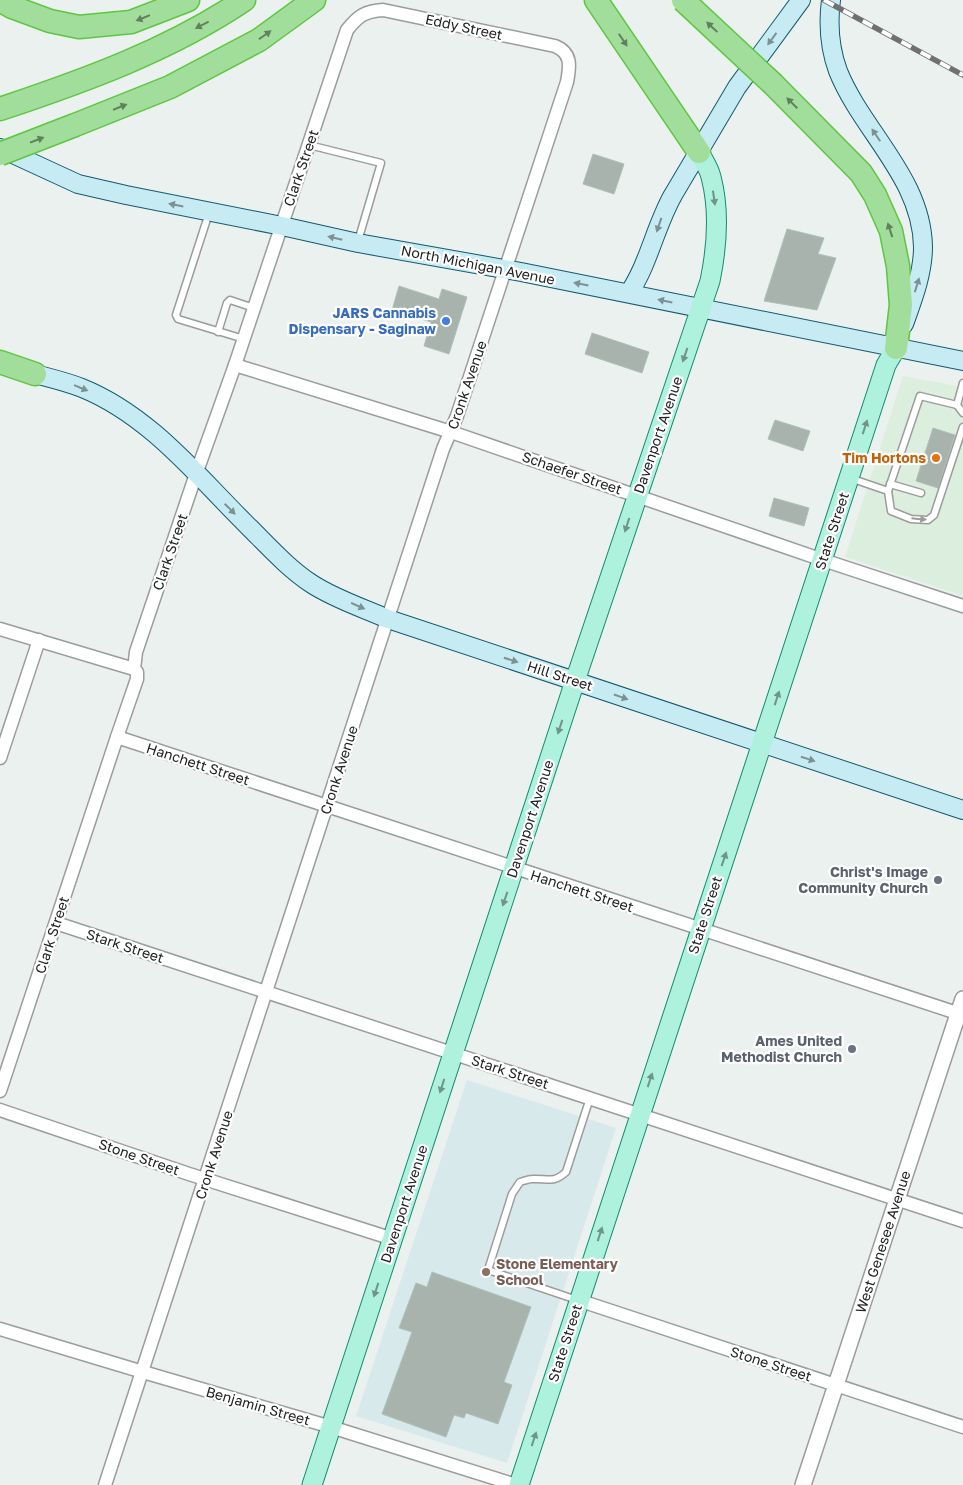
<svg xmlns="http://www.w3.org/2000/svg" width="963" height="1485" font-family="'Golos Text',sans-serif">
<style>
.commercial{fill:#dcefdf}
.education{fill:#d8e9eb}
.building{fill:#a9b3ae;stroke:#aec1b8}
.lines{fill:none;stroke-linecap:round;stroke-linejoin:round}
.service-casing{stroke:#9c9c9c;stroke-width:9}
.minor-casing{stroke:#9c9c9c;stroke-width:15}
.tertiary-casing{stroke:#9c9c9c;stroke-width:18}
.secondary-casing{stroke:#135a6e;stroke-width:20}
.primary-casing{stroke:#138c72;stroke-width:21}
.motorway-casing{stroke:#5ec63f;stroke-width:25}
.service{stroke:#fff;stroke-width:6}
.minor{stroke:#fff;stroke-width:12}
.tertiary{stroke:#fff;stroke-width:15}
.secondary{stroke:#c6ebf3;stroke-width:18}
.primary{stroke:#aef1dc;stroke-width:19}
.motorway{stroke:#a1de9c;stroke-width:22}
.rail-casing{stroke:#707070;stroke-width:5.5}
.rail{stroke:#fff;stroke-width:4;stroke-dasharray:11;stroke-linecap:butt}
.motorway-bridge-casing{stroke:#5ec63f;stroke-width:25;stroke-linecap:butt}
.motorway-bridge{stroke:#a1de9c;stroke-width:22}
.oneway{fill:#62805f}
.oneway2{fill:#7c9195}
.oneway3{fill:#6f9488}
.oneway4{fill:#9c9c9c}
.shop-dot{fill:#3f7fe0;stroke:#fff;stroke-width:2}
.food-dot{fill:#e8710a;stroke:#fff;stroke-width:2}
.worship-dot{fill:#6b7280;stroke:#fff;stroke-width:2}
.education-dot{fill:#8d6e63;stroke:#fff;stroke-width:2}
.labels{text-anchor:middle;stroke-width:4.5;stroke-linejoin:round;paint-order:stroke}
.street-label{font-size:14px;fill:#222;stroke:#fff}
.shop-label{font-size:14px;font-weight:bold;fill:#366cbe;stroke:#fff;text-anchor:end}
.food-label{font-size:14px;font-weight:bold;fill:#c56008;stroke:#fff;text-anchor:end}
.worship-label{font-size:14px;font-weight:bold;fill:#5b616d;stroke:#fff;text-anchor:end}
.education-label{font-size:14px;font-weight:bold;fill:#785e54;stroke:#fff;text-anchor:start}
</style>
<rect width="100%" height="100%" fill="#eaf1ef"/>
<!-- commercial -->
<polygon class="commercial" points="903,376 963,387 963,596 845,557"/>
<!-- education -->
<polygon class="education" points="467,1080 616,1128 507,1463 356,1416"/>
<!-- building -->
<g class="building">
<polygon points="593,154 624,164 614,194 583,184"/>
<polygon points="787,229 824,238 818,254 836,258 817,310 764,301"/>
<polygon points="399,286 439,299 442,289 467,297 449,354 424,346 431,322 392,310"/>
<polygon points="592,333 649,352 642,373 585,354"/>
<polygon points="775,420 810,431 803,451 768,439"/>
<polygon points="933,428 955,435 938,488 916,481"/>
<polygon points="774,498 809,508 804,526 769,516"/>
<polygon points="432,1272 531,1307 504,1382 512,1385 498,1424 466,1413 464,1418 454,1415 446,1437 382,1414 412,1332 399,1328 416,1283 427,1287"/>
</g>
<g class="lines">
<!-- service casing -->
<g class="service-casing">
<g id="service">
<polyline points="309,145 381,163 358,241"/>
<polyline points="209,213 176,315 178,319 244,339"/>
<polyline points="218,332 227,303 230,300 254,308"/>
<polyline points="957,405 963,413"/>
<polyline points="850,478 888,491 920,396 957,405 963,383"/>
<polyline points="890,484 921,493"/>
<polyline points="888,491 891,511 911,519 928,520 934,515 963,427"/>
<path d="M577,1300L488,1270L512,1194L520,1182C524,1181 528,1179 532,1179C547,1178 553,1184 566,1172L590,1098"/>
</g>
</g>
<!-- minor casing -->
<g class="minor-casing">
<g id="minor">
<polyline points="235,365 451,432 823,560 963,606"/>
<polyline points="0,629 134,669"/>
<polyline points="117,737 963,1015"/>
<polyline points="0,758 39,640"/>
<polyline points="56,923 963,1221"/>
<path d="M0,1091L117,737L137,679V672L134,669L136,652L196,474L235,365L347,30C358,16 365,11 383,10L555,46C572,53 570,66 567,82L457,416L443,449L105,1485"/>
<polyline points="0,1110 189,1174 393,1239"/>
<polyline points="578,1300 963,1427"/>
<polyline points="0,1329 143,1372 331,1427 516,1485"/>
</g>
</g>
<!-- tertiary casing -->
<g class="tertiary-casing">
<polyline id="tertiary" points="803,1485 963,999"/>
</g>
<!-- secondary casing -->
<g class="secondary-casing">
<g id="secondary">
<path d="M831,0C828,23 830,49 838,71C862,131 922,178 923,247C923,273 913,299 904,324"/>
<polyline points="0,148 78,184 126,195 282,226 358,243 521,272 963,361"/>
<path d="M629,293C649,263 655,227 673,195L737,87L801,0"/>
<path d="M35,374C50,378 67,382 82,388C151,416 198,477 250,528C269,547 289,569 312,584C335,599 363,608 388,619L963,810"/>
</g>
</g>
<!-- primary casing -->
<g class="primary-casing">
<g id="primary">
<path d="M312,1485L575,681L710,281C717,247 720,211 711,177C709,168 703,160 699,152"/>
<path d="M519,1485C640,1111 763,738 886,365L896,348"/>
</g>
</g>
<!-- motorway casing -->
<g class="motorway-casing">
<g id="motorway">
<polyline points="0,0 12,7 50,21 79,27 131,22 188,0"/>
<polyline points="596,0 699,152"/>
<polyline points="773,84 861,173 875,195 891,231 898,266 901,305 896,348"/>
<path d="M0,109C84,81 170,50 244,0"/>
<polyline points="75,125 170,87 259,40 314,0"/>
<polyline points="0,362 35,374"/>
</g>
</g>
<!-- service -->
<use href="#service" class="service"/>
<!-- minor -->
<use href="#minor" class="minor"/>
<!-- tertiary -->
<use href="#tertiary" class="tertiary"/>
<!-- secondary -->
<use href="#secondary" class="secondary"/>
<!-- primary -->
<use href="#primary" class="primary"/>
<!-- motorway -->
<use href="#motorway" class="motorway"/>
<!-- rail casing -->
<g class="rail-casing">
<polyline id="rail" points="824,0 963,75"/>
</g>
<!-- rail -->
<use href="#rail" class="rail"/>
<!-- motorway-bridge casing -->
<g class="motorway-bridge-casing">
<g id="motorway-bridge">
<polyline points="683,0 773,84"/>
<polyline points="0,154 75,125"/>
</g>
</g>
<!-- motorway-bridge -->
<use href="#motorway-bridge" class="motorway-bridge"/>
</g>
<!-- one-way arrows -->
<defs><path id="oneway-solid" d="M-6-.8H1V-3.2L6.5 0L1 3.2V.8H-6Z" transform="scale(1.25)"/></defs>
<g class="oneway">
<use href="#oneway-solid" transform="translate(143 18) rotate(158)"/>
<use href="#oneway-solid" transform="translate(202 25) rotate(153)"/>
<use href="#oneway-solid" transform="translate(712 27) rotate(-137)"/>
<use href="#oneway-solid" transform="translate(265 35) rotate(-35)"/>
<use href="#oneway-solid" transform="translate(623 40) rotate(56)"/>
<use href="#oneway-solid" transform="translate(792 103) rotate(-135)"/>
<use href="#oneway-solid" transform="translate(120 107) rotate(-22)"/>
<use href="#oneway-solid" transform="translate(37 140) rotate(-21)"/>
<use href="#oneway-solid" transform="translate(890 230) rotate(-108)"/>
</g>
<g class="oneway2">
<use href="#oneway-solid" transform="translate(772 39) rotate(126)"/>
<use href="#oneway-solid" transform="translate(876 135) rotate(-124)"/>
<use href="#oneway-solid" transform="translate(176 205) rotate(-169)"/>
<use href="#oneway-solid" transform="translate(659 225) rotate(109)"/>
<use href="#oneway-solid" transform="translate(335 238) rotate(-167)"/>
<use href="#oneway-solid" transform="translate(581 284) rotate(-169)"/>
<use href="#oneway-solid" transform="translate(917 285) rotate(-73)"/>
<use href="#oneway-solid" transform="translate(665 301) rotate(-168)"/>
<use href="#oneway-solid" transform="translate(81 388) rotate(22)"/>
<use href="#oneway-solid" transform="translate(230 509) rotate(45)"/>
<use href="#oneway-solid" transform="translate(358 606) rotate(24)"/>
<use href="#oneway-solid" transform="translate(511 660) rotate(18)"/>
<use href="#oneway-solid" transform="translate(621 697) rotate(19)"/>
<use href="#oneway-solid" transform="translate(808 759) rotate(18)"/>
</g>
<g class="oneway3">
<use href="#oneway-solid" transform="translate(714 198) rotate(82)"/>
<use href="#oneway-solid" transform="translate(685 355) rotate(109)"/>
<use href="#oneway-solid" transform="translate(865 427) rotate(-72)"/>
<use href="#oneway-solid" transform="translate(627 525) rotate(108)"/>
<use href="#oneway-solid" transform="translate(777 698) rotate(-72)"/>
<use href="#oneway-solid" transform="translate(560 727) rotate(108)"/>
<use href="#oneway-solid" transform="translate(724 859) rotate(-71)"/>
<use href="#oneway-solid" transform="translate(505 899) rotate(109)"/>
<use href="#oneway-solid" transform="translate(650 1080) rotate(-72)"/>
<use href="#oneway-solid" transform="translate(442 1086) rotate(108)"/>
<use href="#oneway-solid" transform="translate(600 1234) rotate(-72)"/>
<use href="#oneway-solid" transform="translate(376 1290) rotate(108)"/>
<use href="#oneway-solid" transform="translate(534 1439) rotate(-72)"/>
</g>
<use class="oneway4" href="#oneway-solid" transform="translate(919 519) rotate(6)"/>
<!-- markers -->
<circle class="shop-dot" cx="446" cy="321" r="5"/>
<circle class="food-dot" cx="936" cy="458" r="5"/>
<g class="worship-dot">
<circle cx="938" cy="880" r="5"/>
<circle cx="852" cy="1049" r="5"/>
</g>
<circle class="education-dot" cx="486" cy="1272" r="5"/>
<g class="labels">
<!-- street labels -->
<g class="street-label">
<text transform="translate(464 27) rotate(12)" y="5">Eddy Street</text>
<text transform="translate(301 168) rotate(-71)" y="5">Clark Street</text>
<text transform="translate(478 265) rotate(11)" y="5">North Michigan Avenue</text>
<text transform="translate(467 385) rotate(-71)" y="5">Cronk Avenue</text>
<text transform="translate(658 435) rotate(-71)" y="5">Davenport Avenue</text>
<text transform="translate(572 473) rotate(19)" y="5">Schaefer Street</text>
<text transform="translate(832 531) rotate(-72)" y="5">State Street</text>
<text transform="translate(170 552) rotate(-71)" y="5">Clark Street</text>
<text transform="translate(560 676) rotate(18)" y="5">Hill Street</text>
<text transform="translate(198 764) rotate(18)" y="5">Hanchett Street</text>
<text transform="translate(339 770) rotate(-72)" y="5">Cronk Avenue</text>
<text transform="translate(530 819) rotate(-72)" y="5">Davenport Avenue</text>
<text transform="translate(582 891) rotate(18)" y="5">Hanchett Street</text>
<text transform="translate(705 915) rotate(-72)" y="5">State Street</text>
<text transform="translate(52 935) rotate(-72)" y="5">Clark Street</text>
<text transform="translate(125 946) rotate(18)" y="5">Stark Street</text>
<text transform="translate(510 1072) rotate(18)" y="5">Stark Street</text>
<text transform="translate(214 1155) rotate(-72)" y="5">Cronk Avenue</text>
<text transform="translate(139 1157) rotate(19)" y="5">Stone Street</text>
<text transform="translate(404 1204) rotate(-72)" y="5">Davenport Avenue</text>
<text transform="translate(883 1242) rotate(-72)" y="5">West Genesee Avenue</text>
<text transform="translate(565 1343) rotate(-72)" y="5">State Street</text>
<text transform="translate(771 1364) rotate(18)" y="5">Stone Street</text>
<text transform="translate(258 1406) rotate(16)" y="5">Benjamin Street</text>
</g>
<!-- shop labels -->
<g class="shop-label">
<text x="436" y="318">JARS Cannabis<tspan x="436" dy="16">Dispensary - Saginaw</tspan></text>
</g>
<!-- food labels -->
<g class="food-label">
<text x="926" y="463">Tim Hortons</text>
</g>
<!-- worship labels -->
<g class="worship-label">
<text x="928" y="877">Christ's Image<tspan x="928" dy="16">Community Church</tspan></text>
<text x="842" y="1046">Ames United<tspan x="842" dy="16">Methodist Church</tspan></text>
</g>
<!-- education labels -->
<g class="education-label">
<text x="496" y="1269">Stone Elementary<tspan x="496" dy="16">School</tspan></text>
</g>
</g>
</svg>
